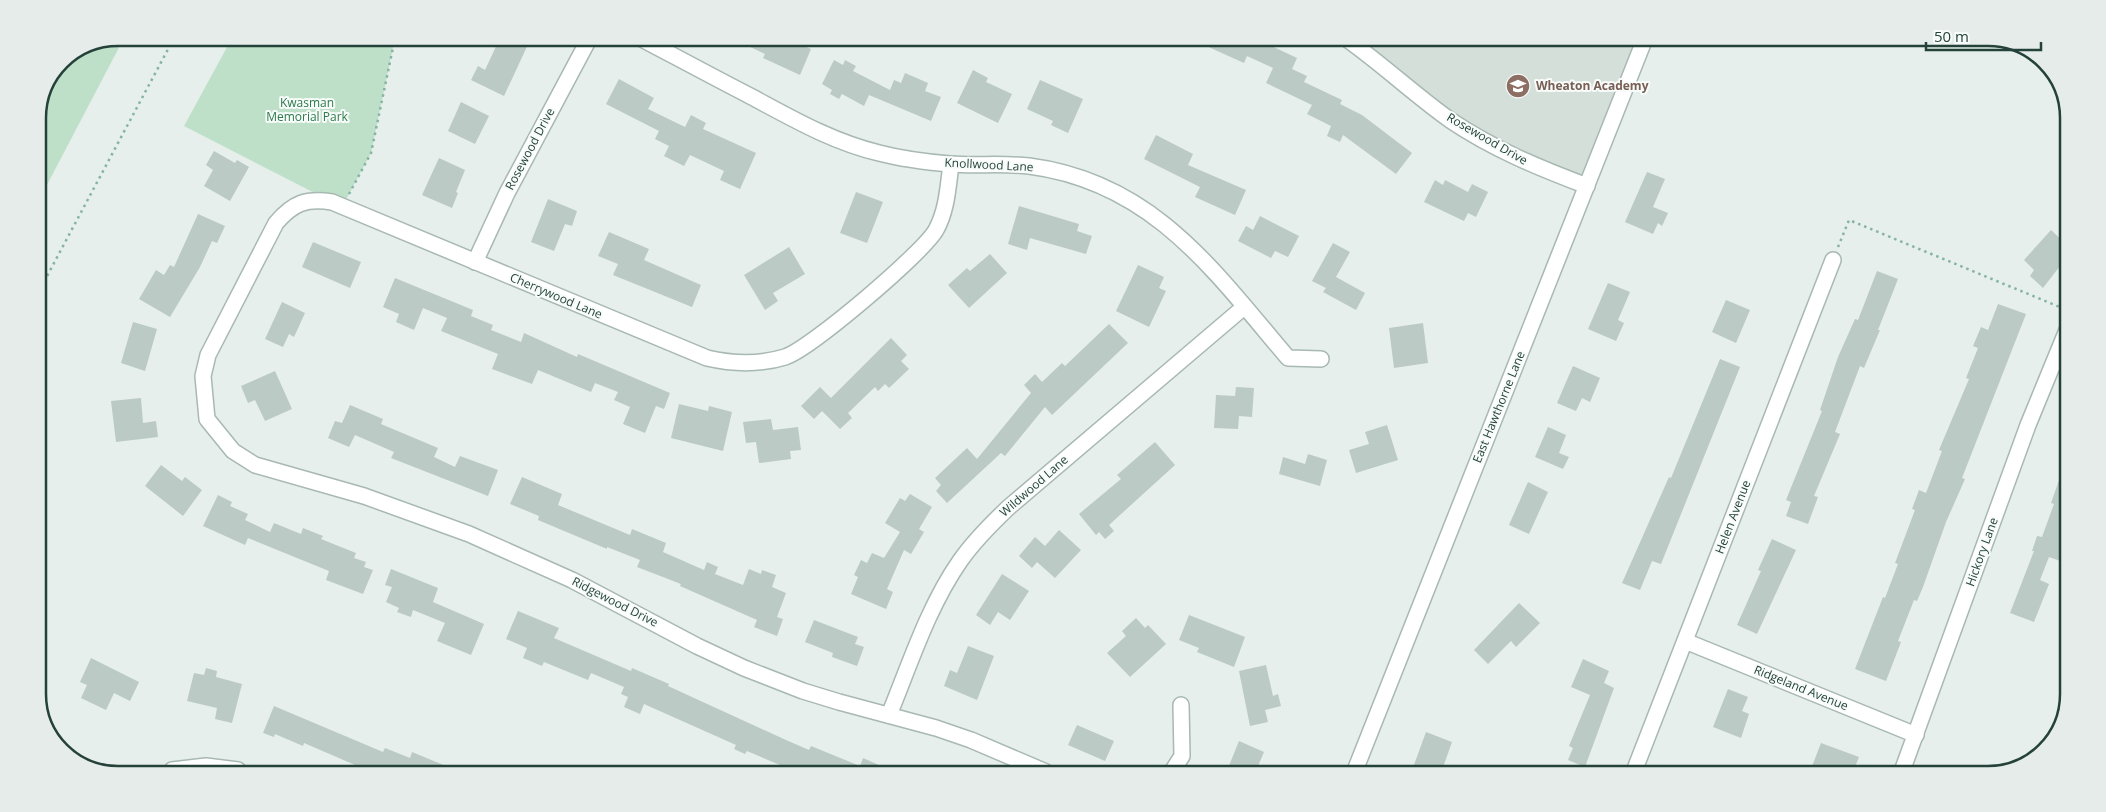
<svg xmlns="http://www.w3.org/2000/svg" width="2106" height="812" font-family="'Open Sans',sans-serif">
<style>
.built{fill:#d4dfda}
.green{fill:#bfe0c8}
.building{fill:#bbcac4}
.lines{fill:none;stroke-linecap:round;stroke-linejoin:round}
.minor-casing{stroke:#a8b8b2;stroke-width:18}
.path{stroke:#86b3a5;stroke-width:2.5;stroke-dasharray:2.5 4;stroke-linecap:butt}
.minor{stroke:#fff;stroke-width:15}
.labels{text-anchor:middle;stroke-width:4;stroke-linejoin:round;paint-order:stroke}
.education-label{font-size:12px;font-weight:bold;fill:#785e54;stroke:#f7fbf9;text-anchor:start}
.park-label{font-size:12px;fill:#2d7a4b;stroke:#f7fbf9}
.street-label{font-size:12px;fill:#24423a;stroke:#f7fbf9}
.rim{fill:none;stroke:#24423a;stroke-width:2.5}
</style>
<rect width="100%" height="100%" fill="#e6efeb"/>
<!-- built -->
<polygon class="built" points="1354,40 1637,41 1584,179 1521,155 1453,115"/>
<!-- green -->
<g class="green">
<polygon points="118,38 124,38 38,202 38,113 61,61"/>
<polygon points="232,38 395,38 371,153 342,207 184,126"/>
</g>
<!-- building -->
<g class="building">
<polygon points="500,38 531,38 504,96 471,80 478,66 485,70"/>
<polygon points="733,39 789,39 811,49 800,75 763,58 765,54"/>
<polygon points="1193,40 1259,40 1297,58 1292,69 1307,76 1304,82 1342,100 1340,104 1362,115 1412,153 1396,174 1343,135 1340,142 1327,136 1331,126 1307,114 1312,105 1266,83 1273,68 1247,56 1244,63"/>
<polygon points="834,60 843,65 845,60 856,66 853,71 890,90 894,80 901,83 905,73 928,83 925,91 941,97 931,121 869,95 864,106 842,94 839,99 830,94 832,90 822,84"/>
<polygon points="973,70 988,78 986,82 1012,94 998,123 957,103"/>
<polygon points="619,79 654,98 648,109 685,127 691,115 706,123 703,129 756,153 740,189 720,180 724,171 690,155 684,166 664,156 669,146 655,139 659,131 606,104"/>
<polygon points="1040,80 1083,99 1068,133 1051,125 1053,121 1027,109"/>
<polygon points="461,102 489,116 475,144 448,131"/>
<polygon points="1156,135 1193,154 1188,165 1246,190 1235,215 1195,197 1200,187 1144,159"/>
<polygon points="214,151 235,163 237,160 249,167 230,201 204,186 213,170 206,165"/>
<polygon points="439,158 465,170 456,192 458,193 452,208 422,195"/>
<polygon points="1647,172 1665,179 1653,207 1668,213 1662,226 1658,223 1653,234 1625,222"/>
<polygon points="1435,180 1443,185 1445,180 1468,192 1472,184 1488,192 1476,217 1468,213 1464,221 1424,202"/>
<polygon points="856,192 883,202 867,243 840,233"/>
<polygon points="548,199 577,211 572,226 565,224 554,251 531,242"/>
<polygon points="1019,206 1079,224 1077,231 1092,236 1086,254 1030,238 1027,250 1008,244"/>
<polygon points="198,214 225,226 217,243 212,241 200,267 170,317 139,299 156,270 164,275 170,265 174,267"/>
<polygon points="1260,216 1299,236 1288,257 1275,251 1271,258 1238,241 1246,226 1253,230"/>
<polygon points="2051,230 2067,245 2067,257 2043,288 2030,276 2034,270 2024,260"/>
<polygon points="609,232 649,249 644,260 701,285 692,307 613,275 618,264 598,256"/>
<polygon points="313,242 361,262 350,288 302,267"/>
<polygon points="1333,243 1350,252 1336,277 1365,293 1356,310 1323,292 1326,288 1312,281"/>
<polygon points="789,247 805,274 773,293 778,301 765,310 744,275"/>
<polygon points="990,254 1007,273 969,308 948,285 967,268 970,271"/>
<polygon points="1138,265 1164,277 1159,288 1166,291 1149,327 1116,311"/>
<polygon points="1877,271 1898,279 1878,330 1880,330 1864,368 1860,366 1835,432 1840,434 1814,496 1818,497 1808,524 1786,516 1791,502 1786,500 1822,411 1820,410 1838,357 1855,319 1858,320"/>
<polygon points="395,278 473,310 471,316 493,325 491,330 521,342 524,333 577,357 578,354 670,393 664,409 656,406 645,433 623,424 630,407 614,400 618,392 595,383 591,392 538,370 532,384 492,369 498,354 441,331 447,318 423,308 414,330 396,322 399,314 383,307"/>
<polygon points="1608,283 1630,292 1618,320 1624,323 1616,341 1588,329"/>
<polygon points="1726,300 1750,310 1736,343 1712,332"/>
<polygon points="282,302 305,313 294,337 289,334 283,347 265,339"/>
<polygon points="1998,304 2026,314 1962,478 1965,479 1946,522 1923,587 1917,601 1914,600 1898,641 1901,642 1886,681 1855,669 1883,597 1885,598 1898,564 1895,563 1915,510 1912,509 1919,490 1926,493 1942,451 1939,450 1969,379 1966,378 1978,348 1973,346 1981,327 1988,330"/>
<polygon points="133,322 157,329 145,371 121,363"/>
<polygon points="1423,323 1428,363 1394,368 1389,328"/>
<polygon points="1109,324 1128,343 1052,415 1045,407 1005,456 1001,453 947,503 936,491 941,485 935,478 967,448 977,459 1031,393 1024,385 1035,374 1042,382 1062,363 1065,366"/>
<polygon points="891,338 907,355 901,361 909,369 889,388 885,384 878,391 875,387 848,413 852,418 840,429 822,411 814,419 801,406 820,387 831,398"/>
<polygon points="1720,359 1740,367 1661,564 1652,561 1640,590 1622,583 1669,477 1671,478"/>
<polygon points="1573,366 1600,378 1590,402 1582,398 1576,411 1557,403"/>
<polygon points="275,371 292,409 265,421 255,400 248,403 241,386"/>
<polygon points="1236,387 1254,388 1252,417 1239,416 1238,429 1214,428 1216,395 1235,396"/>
<polygon points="141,398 143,423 156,421 158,437 116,442 111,401"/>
<polygon points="679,404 708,411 709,406 732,412 723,451 671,438"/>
<polygon points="350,405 383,419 381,424 438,448 434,457 455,467 460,456 498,470 488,496 391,458 394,452 355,435 349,447 328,438 335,421 342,423"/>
<polygon points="771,419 773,430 798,427 801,450 790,451 791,459 759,463 756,442 746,443 743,422"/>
<polygon points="1387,425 1398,460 1356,473 1349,450 1369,444 1365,432"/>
<polygon points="1548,427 1566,435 1559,453 1569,457 1563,469 1535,457"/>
<polygon points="1155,442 1175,465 1109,525 1114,531 1105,539 1099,532 1096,535 1079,514 1121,479 1117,475"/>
<polygon points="1308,454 1327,460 1320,486 1279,474 1283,457 1305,464"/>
<polygon points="161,465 182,481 185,477 202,490 183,516 145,486"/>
<polygon points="2064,466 2065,556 2063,562 2049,557 2040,580 2049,584 2034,622 2010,613 2034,551 2032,551 2037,536 2042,537 2054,504 2051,503"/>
<polygon points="522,477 562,494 558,505 630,535 632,529 666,543 663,552 704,570 707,562 718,567 715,574 743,585 749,569 761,574 762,570 776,575 772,587 786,593 777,617 783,619 777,636 754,627 757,620 680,586 681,584 637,567 640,560 607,547 607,549 538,520 539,516 510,504"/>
<polygon points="1528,482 1548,492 1529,534 1509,525"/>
<polygon points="910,494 932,507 919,529 924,532 911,554 904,550 887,589 893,592 886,609 851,594 858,577 854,575 861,560 867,563 872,553 884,558 900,532 885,523 900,498 905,501"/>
<polygon points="218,495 232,502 230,506 248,514 245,520 270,532 274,523 301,534 303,528 323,536 321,539 356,553 354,558 366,562 364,567 373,570 363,594 326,580 329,571 248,538 245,545 203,526"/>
<polygon points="1059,530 1081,550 1055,578 1037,562 1032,568 1019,556 1035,537 1045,546"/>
<polygon points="1772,539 1796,550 1757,634 1737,625 1761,571 1758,570"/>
<polygon points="391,569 438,588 433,602 484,624 471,655 437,641 445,623 413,610 411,617 397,612 399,608 386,602 392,587 385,585"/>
<polygon points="1002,574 1029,591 1010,620 998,612 990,625 976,615"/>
<polygon points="1519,603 1540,623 1516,647 1511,641 1488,664 1474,650"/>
<polygon points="518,611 559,628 554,638 631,671 632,668 669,684 668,686 786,740 809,750 811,746 860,766 863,758 895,772 785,772 787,768 747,751 745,754 734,749 736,745 644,704 640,714 624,707 628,697 621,694 624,687 591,673 588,680 544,662 542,666 523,658 527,648 506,639"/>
<polygon points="1189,615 1245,637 1234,667 1197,652 1199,648 1179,640"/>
<polygon points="1136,618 1145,628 1148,625 1166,644 1130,677 1107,653 1126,636 1122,631"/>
<polygon points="814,620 858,637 855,644 864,647 857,666 832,657 833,653 805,642"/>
<polygon points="968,646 994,656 977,700 944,686 950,670 957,673"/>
<polygon points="91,658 139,682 130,701 114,693 106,710 81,698 87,685 80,682"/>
<polygon points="1583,659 1609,671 1604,683 1614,688 1585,767 1568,760 1573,748 1569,746 1590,695 1571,687"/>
<polygon points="1266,665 1273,696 1278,694 1281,706 1265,710 1268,722 1250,726 1239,671"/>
<polygon points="206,668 217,671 216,677 242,684 232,723 215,719 217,708 187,701 194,673 204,675"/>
<polygon points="1728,689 1748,697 1742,711 1749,714 1741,738 1713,727"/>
<polygon points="274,706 383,752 385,748 410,758 412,752 458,771 369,771 304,743 303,746 275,734 274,737 263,733"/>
<polygon points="1077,725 1114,741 1105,761 1068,745"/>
<polygon points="1426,732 1452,742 1441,773 1411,773"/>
<polygon points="1239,741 1264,752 1255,773 1226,773"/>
<polygon points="1821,743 1859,757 1853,772 1844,769 1842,774 1809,774"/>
</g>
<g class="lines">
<!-- minor casing -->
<g class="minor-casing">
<g id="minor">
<path d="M642,39C678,58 715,78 752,97C793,119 833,142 879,153C902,159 926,162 950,164C976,166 1002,163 1029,166C1153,182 1214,271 1288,358L1321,359"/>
<path d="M1348,40C1383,65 1415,95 1450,120C1493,149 1539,168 1587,186"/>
<path d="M951,164C948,187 947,210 936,230C923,253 810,349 785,357C759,365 733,364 707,358L332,202C306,198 293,203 276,223L208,355L203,376L207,419L233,451L255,465L364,496L469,534L572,580L697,646L744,668L803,691L839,702L936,728L971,740L1046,772"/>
<polyline points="475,262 507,193 589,39"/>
<polyline points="1685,641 1916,735"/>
<path d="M889,715C910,664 928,607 960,561C974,541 991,524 1009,507L1244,307"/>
<polyline points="172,770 206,766 238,770"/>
<polyline points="1171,773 1182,756 1181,705"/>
<polyline points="1354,773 1644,41"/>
<polyline points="1633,774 1833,260"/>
<polyline points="1901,774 2028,425 2067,330"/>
</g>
</g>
<!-- path -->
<g class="path">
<polyline points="349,194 371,153 395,38"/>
<polyline points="1838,247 1849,220 2067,310"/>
<polyline points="38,293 174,38"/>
</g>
<!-- minor -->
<use href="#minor" class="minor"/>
</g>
<!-- icons -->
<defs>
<g id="school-disc" transform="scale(1.25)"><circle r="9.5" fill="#8d6e63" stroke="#f7fbf9"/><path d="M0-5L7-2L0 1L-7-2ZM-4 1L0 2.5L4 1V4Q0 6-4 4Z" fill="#fff"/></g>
</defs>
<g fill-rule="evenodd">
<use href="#school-disc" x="1518" y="86"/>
</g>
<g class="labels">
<!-- education labels -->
<g class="education-label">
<text x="1536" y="90">Wheaton Academy</text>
</g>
<!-- park labels -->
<g class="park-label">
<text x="307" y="107">Kwasman<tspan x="307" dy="14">Memorial Park</tspan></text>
</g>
<!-- street labels -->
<g class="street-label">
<text transform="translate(1487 139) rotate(30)" y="4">Rosewood Drive</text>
<text transform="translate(530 149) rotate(-62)" y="4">Rosewood Drive</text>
<text transform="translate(989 165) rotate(3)" y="4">Knollwood Lane</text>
<text transform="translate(556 296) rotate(23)" y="4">Cherrywood Lane</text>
<text transform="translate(1499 407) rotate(-68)" y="4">East Hawthorne Lane</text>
<text transform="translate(1034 486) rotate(-41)" y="4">Wildwood Lane</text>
<text transform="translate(1733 517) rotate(-69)" y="4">Helen Avenue</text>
<text transform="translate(1982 552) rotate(-70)" y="4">Hickory Lane</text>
<text transform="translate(615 602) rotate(27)" y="4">Ridgewood Drive</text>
<text transform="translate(1801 688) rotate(22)" y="4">Ridgeland Avenue</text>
</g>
</g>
<!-- crop -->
<path d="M0 0H2106V812H0ZM118 46H1988A72 72 0 0 1 2060 118V694A72 72 0 0 1 1988 766H118A72 72 0 0 1 46 694V118A72 72 0 0 1 118 46Z" fill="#e6ecea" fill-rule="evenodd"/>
<path class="rim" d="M118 46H1988A72 72 0 0 1 2060 118V694A72 72 0 0 1 1988 766H118A72 72 0 0 1 46 694V118A72 72 0 0 1 118 46Z"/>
<!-- scale -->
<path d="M1926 42v8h115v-8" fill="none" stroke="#24423a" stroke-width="2.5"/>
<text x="1934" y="42" font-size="15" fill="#24423a" stroke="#f7fbf9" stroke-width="4" paint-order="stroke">50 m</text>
</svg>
